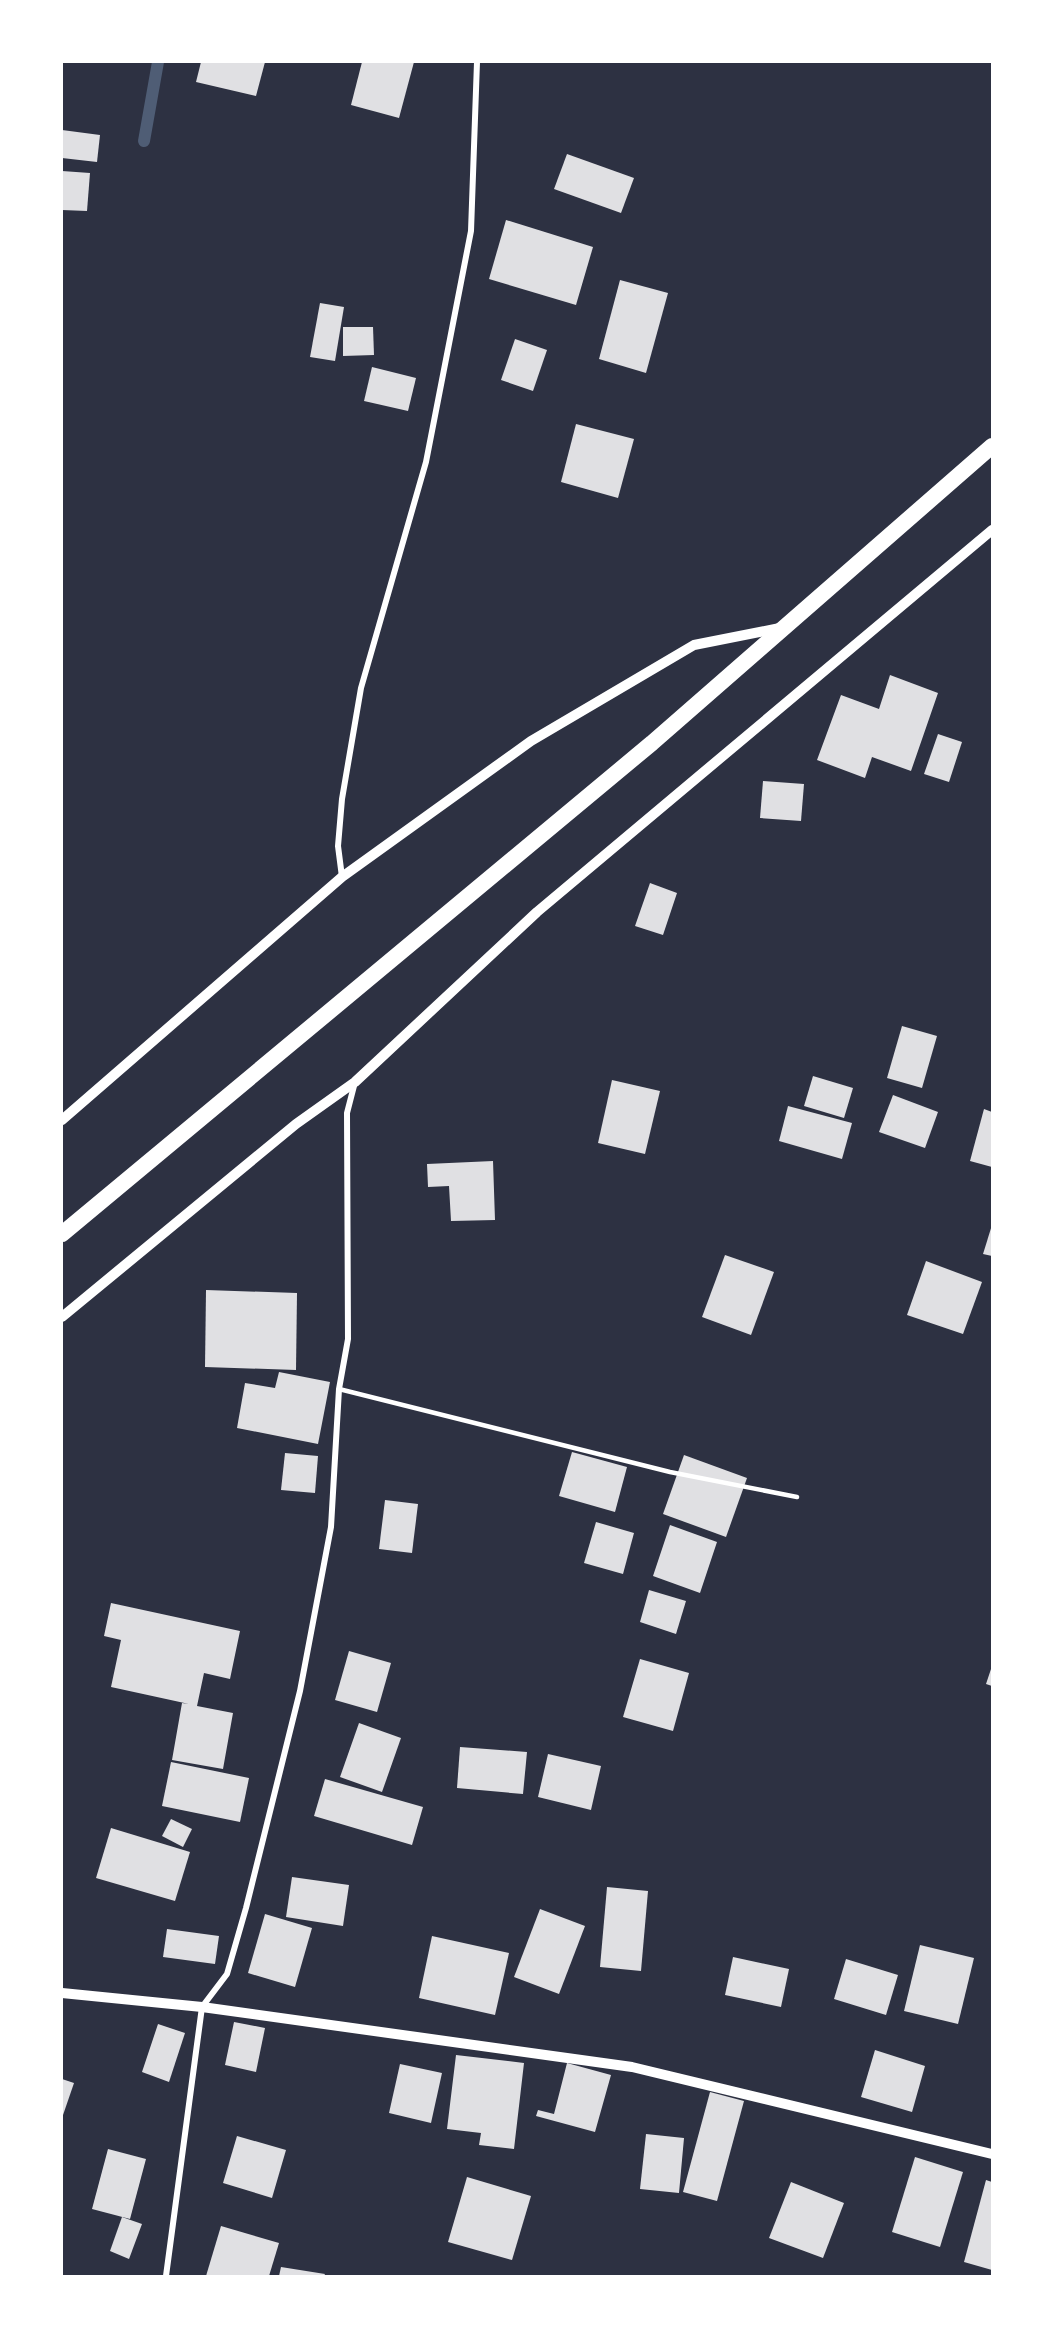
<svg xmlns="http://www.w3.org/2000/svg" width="1054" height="2338" font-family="'Fira Sans Condensed',sans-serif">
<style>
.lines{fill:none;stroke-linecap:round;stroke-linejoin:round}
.stream{stroke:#4f5d75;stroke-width:12}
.building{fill:#e0e0e3}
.service{stroke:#fff;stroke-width:4.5}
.minor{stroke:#fff;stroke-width:6}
.tertiary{stroke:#fff;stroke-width:10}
.trunk{stroke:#fff;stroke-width:16}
</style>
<rect width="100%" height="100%" fill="#2d3142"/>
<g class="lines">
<!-- stream -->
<polyline class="stream" points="144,141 158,62"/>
</g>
<!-- building -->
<g class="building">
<polygon points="201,62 265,62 256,96 196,82"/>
<polygon points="362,62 414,62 399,118 351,105"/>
<polygon points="62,130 100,135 97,162 62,158"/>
<polygon points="567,154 634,178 621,213 554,189"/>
<polygon points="62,171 90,173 87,211 62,210"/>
<polygon points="506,220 593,247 576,305 489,279"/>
<polygon points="620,280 668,293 646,373 599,359"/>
<polygon points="320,303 344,307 335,361 310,357"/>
<polygon points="343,327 373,327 374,355 343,356"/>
<polygon points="515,339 547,350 533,391 501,380"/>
<polygon points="372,367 416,378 408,411 364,401"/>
<polygon points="576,424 634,439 618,498 561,482"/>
<polygon points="890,675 938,693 911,771 872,757 865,778 817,760 841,695 879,709"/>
<polygon points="938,734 962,742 949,782 924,774"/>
<polygon points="763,781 804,784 801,821 760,818"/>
<polygon points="650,883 677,893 663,935 635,926"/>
<polygon points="902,1026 937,1036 922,1088 887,1078"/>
<polygon points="813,1076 853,1088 844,1118 804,1106"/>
<polygon points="612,1080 660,1091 645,1154 598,1143"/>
<polygon points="893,1095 938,1112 925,1148 879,1132"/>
<polygon points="788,1106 852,1123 842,1159 779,1141"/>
<polygon points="984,1109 992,1112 992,1167 970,1161"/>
<polygon points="493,1161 495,1220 451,1221 449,1186 428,1187 427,1164"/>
<polygon points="992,1225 992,1256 983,1254"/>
<polygon points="725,1255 774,1272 751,1335 702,1317"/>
<polygon points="926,1261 982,1282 963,1334 907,1315"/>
<polygon points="206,1290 297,1293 296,1370 205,1367"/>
<polygon points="279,1372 330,1382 318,1444 237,1428 245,1383 275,1388"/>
<polygon points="572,1452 627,1467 615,1512 559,1496"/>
<polygon points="285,1453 318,1456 315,1493 281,1490"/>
<polygon points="684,1455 747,1478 726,1537 663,1514"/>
<polygon points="385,1500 418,1504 412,1553 379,1549"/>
<polygon points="596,1522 634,1533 623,1574 584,1563"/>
<polygon points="670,1525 717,1542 700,1593 653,1576"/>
<polygon points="649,1590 686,1601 676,1634 640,1622"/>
<polygon points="111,1603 240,1631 230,1679 204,1673 197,1706 233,1713 223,1769 172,1760 182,1703 189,1704 111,1687 121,1640 104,1636"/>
<polygon points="349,1651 391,1663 377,1712 335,1700"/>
<polygon points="640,1659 689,1673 673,1731 623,1717"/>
<polygon points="992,1666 992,1686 986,1684"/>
<polygon points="359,1723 401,1738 382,1792 340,1777"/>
<polygon points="460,1747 527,1752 523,1794 457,1788"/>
<polygon points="548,1754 601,1766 591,1810 538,1797"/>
<polygon points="171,1762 249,1778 240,1822 162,1806"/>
<polygon points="325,1779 423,1807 412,1845 314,1816"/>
<polygon points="171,1819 192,1829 183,1847 162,1836"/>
<polygon points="111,1828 190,1852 175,1901 96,1878"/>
<polygon points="292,1877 349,1885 343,1926 286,1917"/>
<polygon points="607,1887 648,1891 641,1971 600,1967"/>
<polygon points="540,1909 585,1926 559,1994 514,1977"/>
<polygon points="265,1914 312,1928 295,1987 248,1973"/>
<polygon points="167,1929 219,1936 215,1964 163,1957"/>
<polygon points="432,1936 509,1953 495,2015 419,1998"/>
<polygon points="920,1945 974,1958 958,2024 904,2011"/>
<polygon points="733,1957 789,1969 781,2007 725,1995"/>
<polygon points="846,1959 898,1975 886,2015 834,1999"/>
<polygon points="234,2022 265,2028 256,2072 225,2065"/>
<polygon points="158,2024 185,2033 169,2082 142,2072"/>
<polygon points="875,2050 925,2066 912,2112 861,2097"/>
<polygon points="456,2055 524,2063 514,2149 479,2145 481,2133 447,2129"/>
<polygon points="567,2063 611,2075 595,2132 536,2116 538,2110 554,2114"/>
<polygon points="400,2064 442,2073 431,2123 389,2113"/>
<polygon points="62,2079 74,2083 62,2118"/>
<polygon points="710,2092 744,2101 717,2201 683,2192"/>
<polygon points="646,2134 684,2138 679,2193 640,2189"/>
<polygon points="237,2136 286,2150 272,2198 223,2183"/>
<polygon points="108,2149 146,2159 130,2219 92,2209"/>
<polygon points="915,2157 963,2172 940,2247 892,2232"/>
<polygon points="467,2177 531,2196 512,2260 448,2242"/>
<polygon points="986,2180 992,2182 992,2270 964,2262"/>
<polygon points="791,2182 844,2203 823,2258 769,2238"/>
<polygon points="122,2217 142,2224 129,2259 110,2251"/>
<polygon points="221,2226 279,2243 269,2276 206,2276"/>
<polygon points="281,2267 325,2274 324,2276 279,2276"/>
</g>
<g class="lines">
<!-- service -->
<polyline class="service" points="339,1389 670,1472 797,1497"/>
<!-- minor -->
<g class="minor">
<polyline points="342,877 338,846 342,799 361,688 426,462 471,231 477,62"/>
<polyline points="166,2276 202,2007 227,1974 246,1908 300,1691 331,1527 339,1389 348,1339 347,1113 355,1082"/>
</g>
<!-- tertiary -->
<g class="tertiary">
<polyline points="62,1120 342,877 531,741 694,645 780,628"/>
<polyline points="62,1317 296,1124 355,1082 537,912 992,530"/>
<polyline points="62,1993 202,2007 632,2067 992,2154"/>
</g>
<!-- trunk -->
<polyline class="trunk" points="62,1234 652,743 992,446"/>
</g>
<!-- border -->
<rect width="1054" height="2338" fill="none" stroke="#ffffff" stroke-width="126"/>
</svg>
